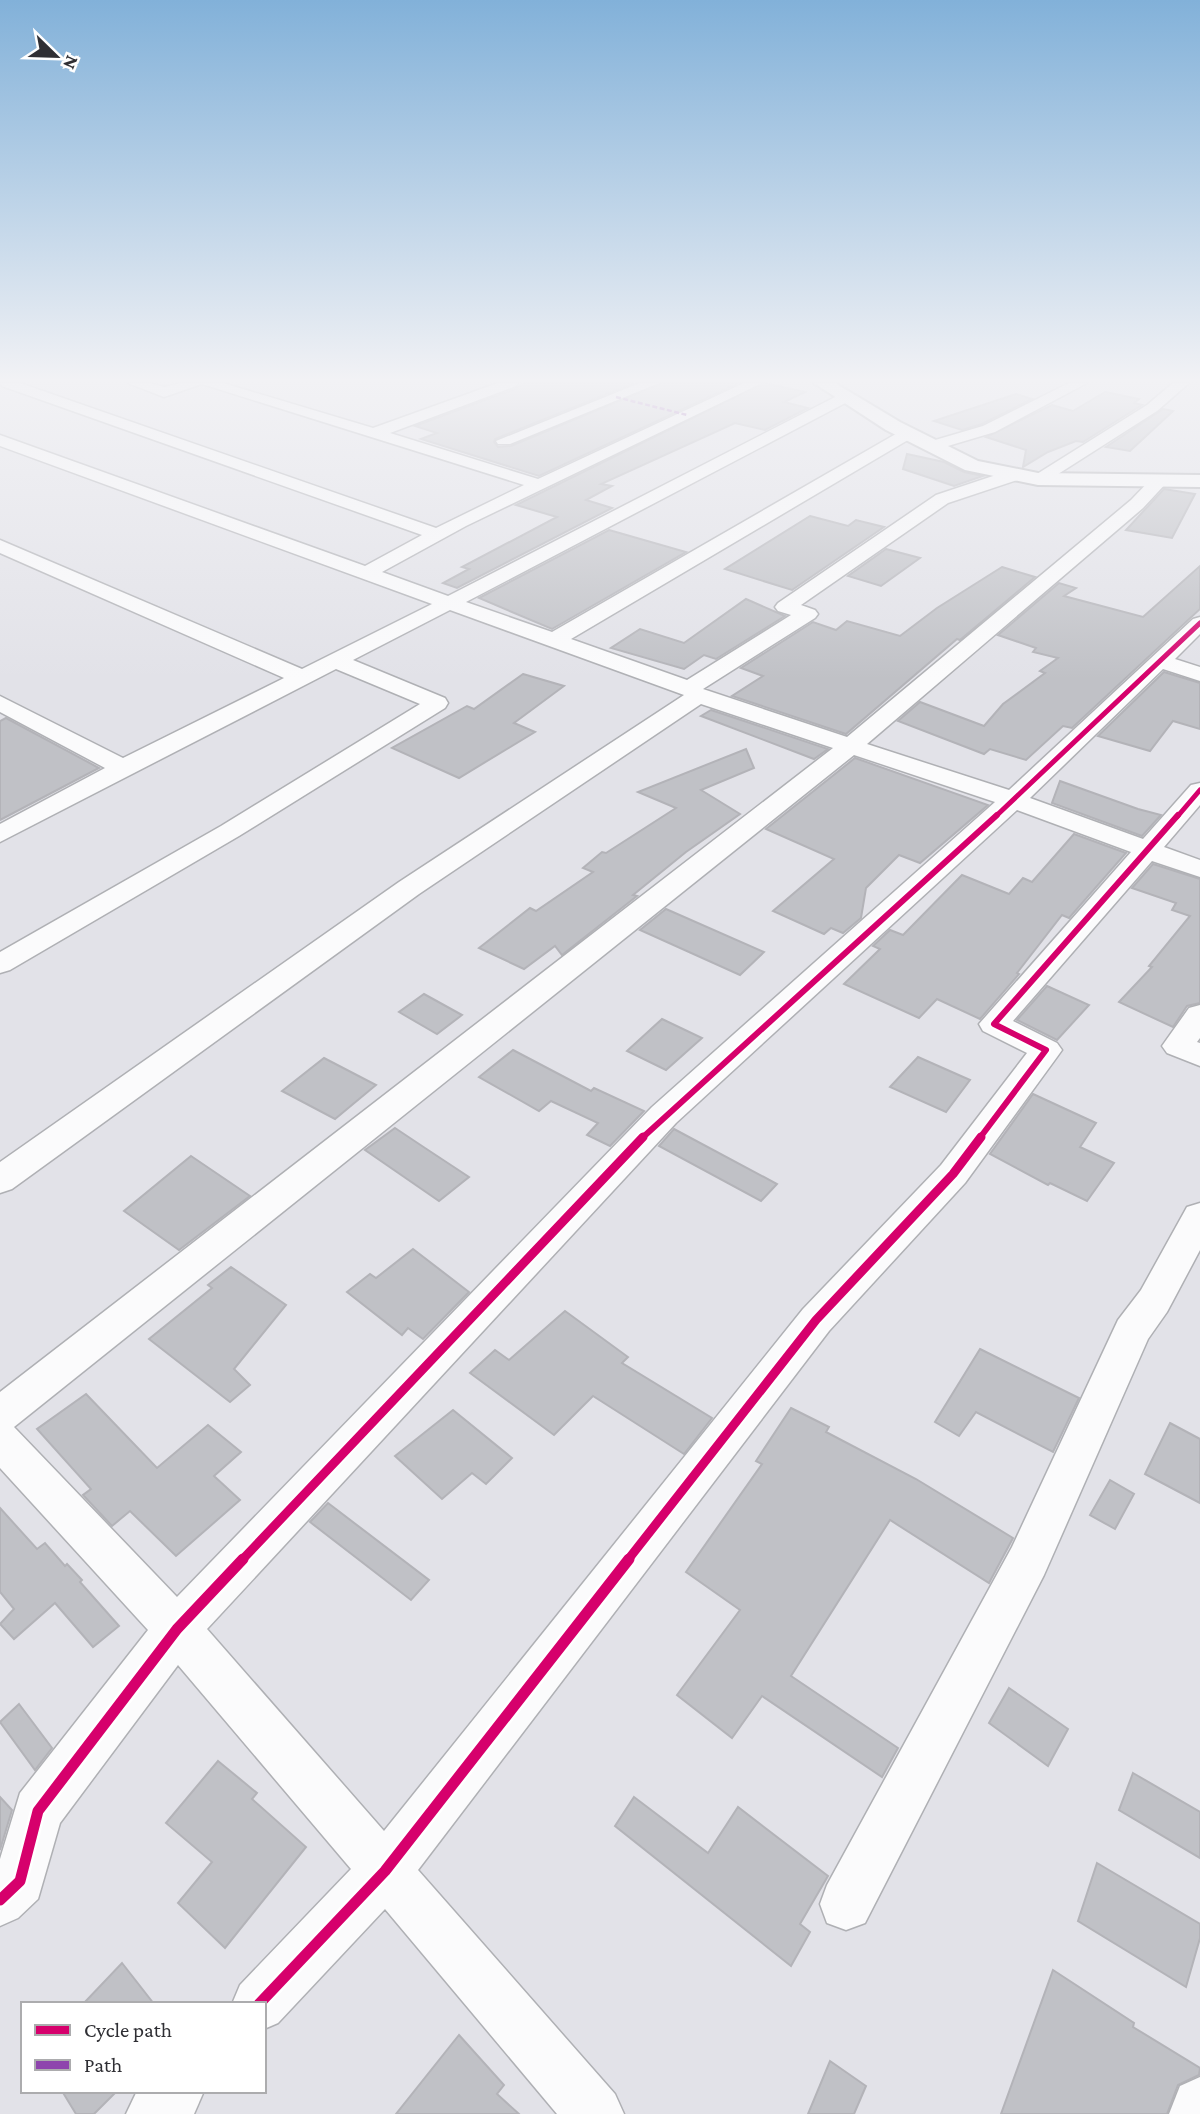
<svg xmlns="http://www.w3.org/2000/svg" width="1200" height="2114" font-family="'Crimson Pro',serif">
<style>
.building{fill:#c0c1c6;stroke:#b3b3b8;stroke-width:2}
.lines{fill:none;stroke-linecap:round;stroke-linejoin:round}
.minor-casing{stroke:#afb0b4;stroke-width:3}
.major-casing{stroke:#afb0b4;stroke-width:4}
.minor{fill:#fbfbfc;fill-rule:evenodd}
.major{fill:#fbfbfc;fill-rule:evenodd}
.quiet{stroke:#8e44ad;stroke-width:2.5;stroke-dasharray:5 2.5;stroke-linecap:butt}
.cycleway-far3-casing{stroke:#fff;stroke-width:9}
.cycleway-far2-casing{stroke:#fff;stroke-width:10}
.cycleway-far1-casing{stroke:#fff;stroke-width:13}
.cycleway-casing{stroke:#fff;stroke-width:16}
.cycleway-far3{stroke:#d6006c;stroke-width:5}
.cycleway-far2{stroke:#d6006c;stroke-width:6}
.cycleway-far1{stroke:#d6006c;stroke-width:9}
.cycleway{stroke:#d6006c;stroke-width:11}
</style>
<rect width="100%" height="100%" fill="#e2e2e8"/>
<!-- building -->
<g class="building">
<polygon points="524,383 634,383 495,439 494,442 498,447 511,446 662,383 739,383 539,476 421,439 437,433 415,426 517,388"/>
<polygon points="764,383 805,392 784,402 808,408 765,430 735,423 601,484 612,486 586,500 612,508 457,588 443,583 469,569 462,567 557,517 516,505"/>
<polygon points="1105,392 1139,399 1134,403 1142,405 1083,442 1076,441 1048,452 1023,467 1026,450 986,437 1052,405 1073,411"/>
<polygon points="1016,394 1032,399 982,424 962,430 934,421"/>
<polygon points="1163,409 1173,411 1130,451 1106,447"/>
<polygon points="907,454 944,462 964,472 983,476 954,486 903,469"/>
<polygon points="1164,489 1195,494 1172,538 1126,530"/>
<polygon points="810,516 848,526 856,520 884,527 792,590 725,569"/>
<polygon points="609,530 686,552 552,629 479,598"/>
<polygon points="886,549 920,558 881,586 848,576"/>
<polygon points="1200,566 1200,609 1072,728 1063,726 1026,760 990,749 984,754 898,721 920,702 984,726 1003,704 1045,673 1040,671 1058,658 1033,652 1036,648 998,635 1059,583 1076,588 1064,596 1143,617"/>
<polygon points="1002,567 1035,577 960,640 957,639 846,734 732,696 763,676 741,668 813,622 836,630 847,621 900,636 937,608"/>
<polygon points="746,599 785,616 716,659 704,655 684,669 611,648 640,629 684,643"/>
<polygon points="1164,672 1200,683 1200,729 1173,721 1150,751 1098,736"/>
<polygon points="523,674 564,686 514,723 535,732 459,778 392,748 467,706 474,709"/>
<polygon points="711,710 828,749 814,759 701,716"/>
<polygon points="6,718 99,768 0,820 0,721"/>
<polygon points="746,749 754,768 701,790 740,814 686,852 633,895 637,896 562,955 555,946 524,969 479,948 530,908 536,911 593,872 583,868 602,852 606,853 676,808 638,792"/>
<polygon points="855,758 988,805 920,863 899,855 866,888 861,918 843,933 831,928 824,934 773,911 834,859 766,829"/>
<polygon points="1060,781 1138,809 1161,815 1142,836 1052,803"/>
<polygon points="1074,834 1126,853 1069,918 1062,915 1017,973 1019,974 980,1019 937,999 919,1018 844,984 880,949 873,946 890,930 903,935 962,875 1009,894 1023,878 1032,882"/>
<polygon points="1153,864 1200,879 1200,1003 1187,1006 1173,1027 1119,1002 1152,967 1149,966 1190,916 1172,910 1176,903 1132,888"/>
<polygon points="666,909 764,952 740,975 640,930"/>
<polygon points="1047,986 1089,1005 1057,1040 1017,1020"/>
<polygon points="424,994 462,1015 437,1034 399,1012"/>
<polygon points="662,1019 702,1038 666,1070 627,1051"/>
<polygon points="513,1050 591,1091 594,1088 644,1111 610,1146 587,1135 598,1123 551,1101 539,1111 479,1077"/>
<polygon points="918,1057 970,1080 946,1112 890,1087"/>
<polygon points="324,1058 376,1085 335,1119 282,1091"/>
<polygon points="1033,1094 1096,1123 1080,1147 1114,1163 1087,1201 1050,1183 1048,1185 990,1154"/>
<polygon points="395,1128 425,1148 469,1177 439,1201 365,1150"/>
<polygon points="674,1129 777,1184 761,1201 659,1146"/>
<polygon points="191,1156 250,1196 179,1250 124,1211"/>
<polygon points="413,1249 469,1292 423,1339 408,1328 402,1335 347,1292 370,1274 376,1278"/>
<polygon points="231,1267 286,1305 234,1369 250,1385 230,1402 149,1339 212,1288 208,1285"/>
<polygon points="565,1311 628,1357 622,1363 712,1418 684,1454 593,1396 554,1435 470,1373 495,1350 509,1360"/>
<polygon points="980,1349 1079,1398 1053,1452 976,1412 959,1436 935,1422"/>
<polygon points="86,1394 157,1468 208,1425 241,1452 214,1476 240,1500 176,1556 130,1511 112,1526 83,1495 91,1489 37,1429"/>
<polygon points="791,1408 829,1427 826,1432 916,1479 1013,1538 989,1583 890,1520 791,1676 898,1748 882,1777 762,1696 732,1738 677,1695 740,1610 686,1572 762,1464 756,1461"/>
<polygon points="453,1410 512,1458 486,1484 472,1473 442,1499 395,1456"/>
<polygon points="1170,1423 1200,1439 1200,1503 1145,1474"/>
<polygon points="1110,1480 1134,1494 1115,1529 1090,1515"/>
<polygon points="328,1503 429,1580 411,1600 310,1522"/>
<polygon points="0,1508 37,1549 45,1543 65,1566 67,1564 82,1580 80,1582 119,1626 93,1647 55,1603 14,1639 0,1624 14,1609 0,1592"/>
<polygon points="1009,1688 1068,1729 1048,1766 989,1723"/>
<polygon points="19,1704 52,1748 35,1770 0,1722"/>
<polygon points="218,1761 257,1793 252,1799 306,1847 225,1948 178,1903 212,1862 166,1823"/>
<polygon points="1133,1773 1200,1812 1200,1858 1119,1810"/>
<polygon points="0,1797 12,1810 0,1850"/>
<polygon points="634,1797 708,1853 738,1807 828,1876 800,1924 810,1932 791,1966 615,1826"/>
<polygon points="1097,1863 1200,1924 1200,1938 1186,1987 1078,1921"/>
<polygon points="122,1963 154,2004 83,2004"/>
<polygon points="1053,1970 1134,2023 1133,2027 1200,2068 1199,2075 1178,2085 1167,2114 1001,2114"/>
<polygon points="459,2035 504,2085 497,2094 519,2114 396,2114"/>
<polygon points="830,2061 866,2086 854,2114 808,2114"/>
<polygon points="62,2091 117,2091 94,2114 76,2114"/>
</g>
<g class="lines">
<!-- minor casing -->
<g class="minor-casing">
<g id="minor">
<path d="M0,383H20L436,528L524,485L202,384L164,397L128,383H149L164,387L181,383H223L373,428L498,383H518L516,386L390,433L538,479L744,383H762L466,526L382,572L448,596L841,394H851V400L466,602L552,632L901,431H913V437L571,639L687,680L791,615L778,611L775,607L778,603L936,495L1008,471H1020L1023,475L1020,479L948,503L801,605L815,610L818,614L815,618L703,689L847,737L1131,500L1154,476L1160,475L1169,480L1143,508L867,744L1009,790L1193,619L1200,617V634L1175,659L1200,667V681L1163,669L1030,798L1143,839L1191,785L1200,783V805L1164,847L1200,860V877L1152,861L1013,1021L1057,1043L1062,1050L1057,1057L965,1183L829,1331L418,1870L615,2094L624,2114H557L385,1909L278,2023L264,2029V2004H232L240,1985L351,1869L178,1665L60,1823L38,1899L18,1918L0,1926V1859L20,1793L148,1630L0,1468V1392L833,748L701,704L419,894L12,1189L0,1193V1162L399,882L684,695L450,610L353,660L445,698L448,703L445,708L239,836L10,970L0,973V952L221,826L420,704L336,669L0,842V824L105,768L0,712V696L123,758L284,678L0,553V540L302,669L432,604L0,446V435L365,566L422,535L2,386ZM854,755L995,802L652,1107L177,1597L14,1427ZM1017,810L1131,852L979,1024L983,1031L1027,1053L941,1165L803,1309L384,1831L207,1629L676,1123Z"/>
<polygon points="640,383 659,383 510,444 498,444 496,441"/>
<polygon points="1069,383 1087,383 995,432 931,451 923,446 925,443 983,426"/>
<polygon points="1173,383 1189,383 1157,411 1044,483 1038,484 1029,479 1147,405"/>
<polygon points="1200,1005 1200,1038 1197,1042 1200,1043 1200,1066 1167,1053 1162,1046 1189,1008"/>
<polygon points="1200,1203 1200,1250 1167,1312 1148,1339 1044,1575 865,1923 846,1930 827,1923 820,1904 827,1885 1012,1547 1118,1320 1141,1290 1187,1207"/>
<polygon points="1200,2077 1200,2114 1169,2114 1180,2086"/>
<polygon points="137,2091 204,2091 194,2114 126,2114"/>
</g>
</g>
<!-- major casing -->
<g class="major-casing">
<polygon id="major" points="814,383 835,383 900,422 978,461 1038,473 1200,475 1200,487 1038,485 965,470 886,430"/>
</g>
<!-- minor -->
<use href="#minor" class="minor"/>
<!-- major -->
<use href="#major" class="major"/>
<!-- quiet -->
<polyline class="quiet" points="616,397 687,415"/>
<!-- cycleway-far3 casing -->
<g class="cycleway-far3-casing">
<g id="cycleway-far3">
<polyline points="995,817 1200,623"/>
<polyline points="1177,817 1200,790"/>
</g>
</g>
<!-- cycleway-far2 casing -->
<g class="cycleway-far2-casing">
<g id="cycleway-far2">
<polyline points="641,1139 997,815"/>
<polyline points="979,1139 1046,1050 994,1024 1178,815"/>
</g>
</g>
<!-- cycleway-far1 casing -->
<g class="cycleway-far1-casing">
<g id="cycleway-far1">
<polyline points="241,1561 643,1137"/>
<polyline points="627,1561 816,1320 953,1174 981,1137"/>
</g>
</g>
<!-- cycleway casing -->
<g class="cycleway-casing">
<g id="cycleway">
<polyline points="0,1900 20,1881 38,1811 177,1629 243,1559"/>
<polyline points="259,2004 385,1871 629,1559"/>
</g>
</g>
<!-- cycleway-far3 -->
<use href="#cycleway-far3" class="cycleway-far3"/>
<!-- cycleway-far2 -->
<use href="#cycleway-far2" class="cycleway-far2"/>
<!-- cycleway-far1 -->
<use href="#cycleway-far1" class="cycleway-far1"/>
<!-- cycleway -->
<use href="#cycleway" class="cycleway"/>
</g>
<!-- sky -->
<linearGradient id="sky" x2="0" y2="1"><stop stop-color="#82b1d9"/><stop offset="0.56" stop-color="#f2f2f5"/><stop offset="1" stop-color="#f2f2f5" stop-opacity="0"/></linearGradient>
<rect width="1200" height="679" fill="url(#sky)"/>
<!-- legend -->
<rect x="21" y="2002" width="245" height="91" fill="#ffffff" stroke="#acacae" stroke-width="2"/>
<rect x="35" y="2025" width="35" height="10" fill="#d6006c" stroke="#acacae" stroke-width="2"/>
<text x="84" y="2037" font-size="21" fill="#2f2f34">Cycle path</text>
<rect x="35" y="2060" width="35" height="10" fill="#8e44ad" stroke="#acacae" stroke-width="2"/>
<text x="84" y="2072" font-size="21" fill="#2f2f34">Path</text>
<!-- north arrow -->
<g transform="translate(56 56) rotate(113)" stroke="#ffffff" stroke-width="5" paint-order="stroke">
<path d="M0-5L12 26L0 18L-12 26Z" fill="#2f2f34"/>
<text y="-10" font-size="19" font-weight="bold" text-anchor="middle" fill="#2f2f34">N</text>
</g>
</svg>
